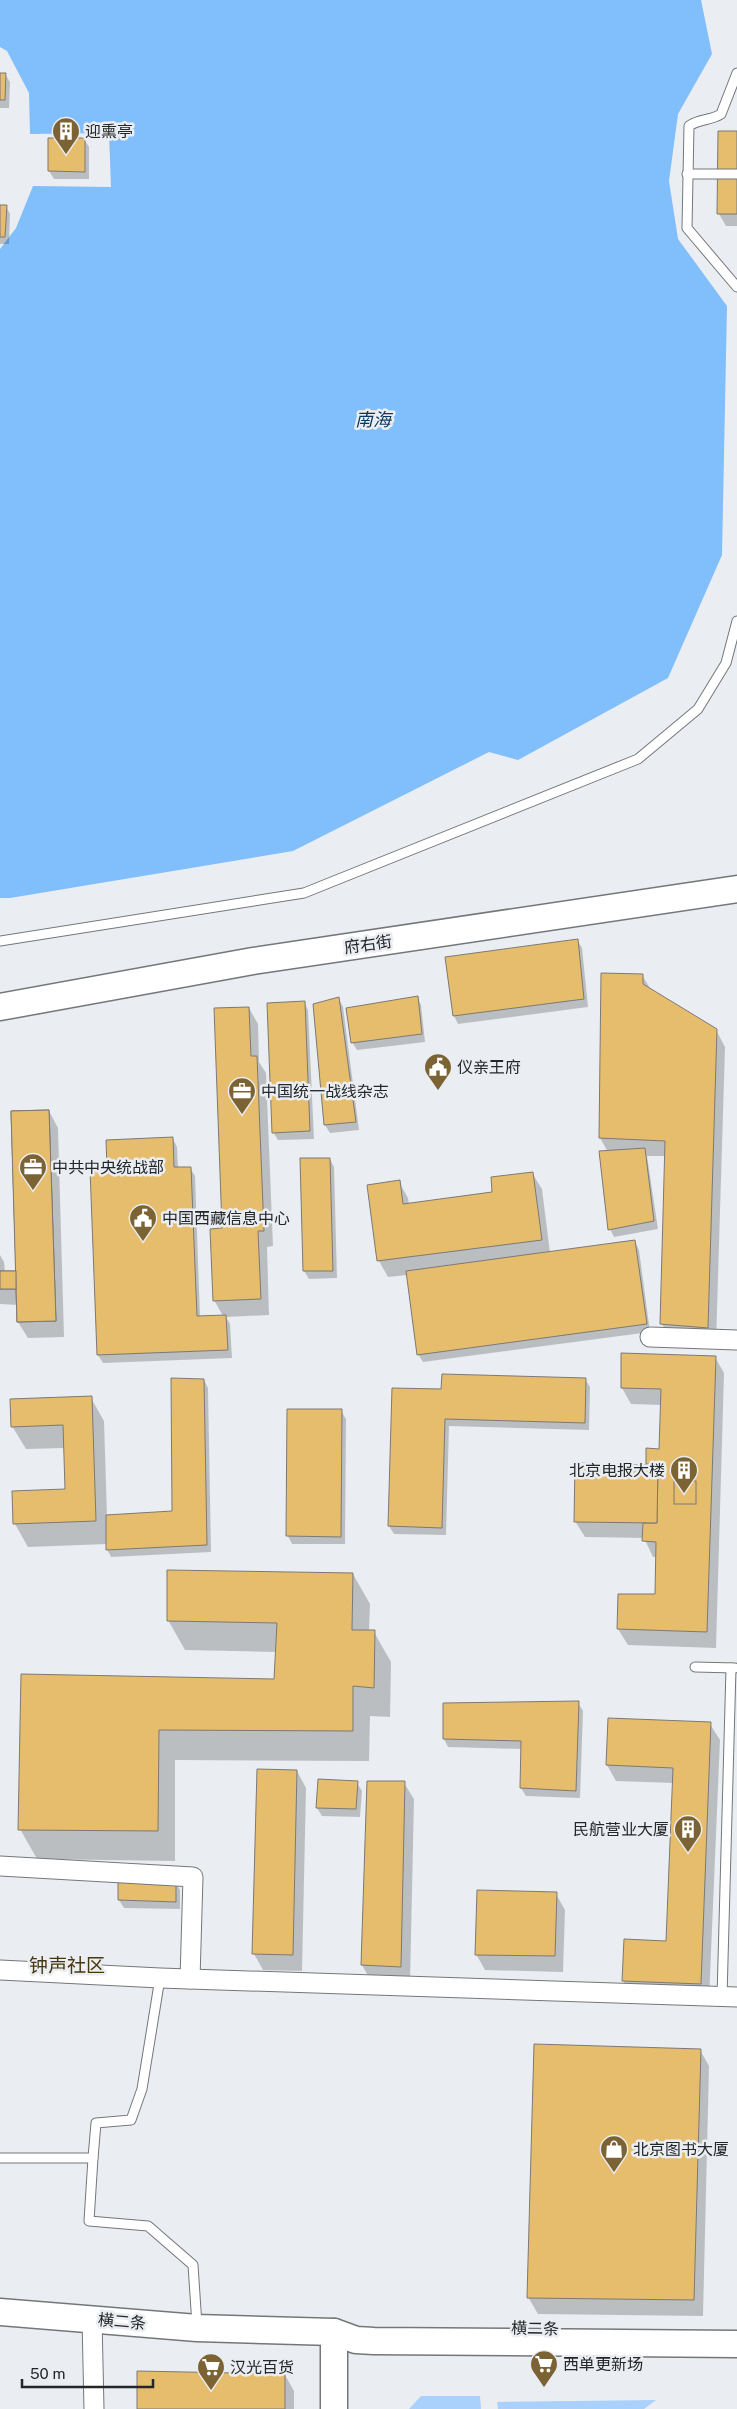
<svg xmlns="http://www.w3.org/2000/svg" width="737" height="2409" font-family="'Public Sans','Noto Sans SC',sans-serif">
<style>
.green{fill:#a9d1fb}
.water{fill:#80befc}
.shadow{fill:#0003}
.building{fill:#e6bd6c;stroke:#7c7975}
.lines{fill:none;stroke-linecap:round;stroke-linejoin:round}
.lane-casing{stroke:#74777a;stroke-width:11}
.street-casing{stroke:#74777a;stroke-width:21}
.secondary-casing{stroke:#74777a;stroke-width:29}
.lane{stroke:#fff;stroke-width:9}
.street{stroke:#fff;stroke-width:19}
.secondary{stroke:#fff;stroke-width:26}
.labels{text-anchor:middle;stroke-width:5;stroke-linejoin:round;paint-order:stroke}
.poi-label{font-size:16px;fill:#242627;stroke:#eaeef2;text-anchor:start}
.street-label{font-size:16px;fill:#242627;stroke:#eaeef2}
.water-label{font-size:18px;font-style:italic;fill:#08375e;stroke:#eaeef2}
.quarter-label{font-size:19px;fill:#49360f;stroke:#eaeef2}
</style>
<rect width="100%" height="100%" fill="#eaeef2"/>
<!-- green -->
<g class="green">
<polygon points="421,2396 480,2396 481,2409 409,2409"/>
<polygon points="656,2400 644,2409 498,2409 497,2402"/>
</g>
<!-- water -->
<polygon class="water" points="0,0 701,0 712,54 678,114 669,181 678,239 727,306 722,555 668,678 518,760 489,752 293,851 10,898 0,898 0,249 16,228 33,186 111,187 109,133 30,134 29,93 7,51 0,47"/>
<!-- shadow -->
<g class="shadow">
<polygon points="0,74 5,74 10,82 9,108 0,108"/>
<polygon points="737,132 737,226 726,226 719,214"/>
<polygon points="49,139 84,139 89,147 89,179 54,179 49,171"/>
<polygon points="0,206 6,206 10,214 9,244 0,244"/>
<polygon points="577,940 582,948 588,1007 458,1024 454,1016"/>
<polygon points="602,975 642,975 651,990 716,1030 725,1047 716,1344 671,1340 662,1324 666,1156 647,1156 658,1229 614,1237 610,1229 608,1152 600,1138"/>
<polygon points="417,997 421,1005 425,1042 357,1050 352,1042"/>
<polygon points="339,999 343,1007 359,1130 330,1133 325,1125"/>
<polygon points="304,1002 308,1010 314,1139 278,1140 273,1132"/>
<polygon points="249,1008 258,1024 259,1062 266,1073 273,1246 267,1247 269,1315 226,1317 230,1324 232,1358 103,1363 98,1355 108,1169 173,1139 177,1147 178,1168 190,1168 195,1176 200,1317 223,1316 214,1300"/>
<polygon points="49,1111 58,1128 64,1337 28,1338 18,1322 18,1305 0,1304 0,1255 4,1262 5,1272 17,1273"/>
<polygon points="330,1159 334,1167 337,1278 309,1279 304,1271"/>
<polygon points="532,1173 542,1189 550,1253 635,1242 639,1250 650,1332 423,1362 418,1354 407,1275 388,1277 379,1261 369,1186 399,1182 408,1198 409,1204 494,1193"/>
<polygon points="715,1357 724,1373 716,1648 628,1645 618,1629 619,1595 656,1596 657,1557 653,1557 644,1538 585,1537 575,1521 647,1466 647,1450 660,1450 662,1405 631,1404 622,1388"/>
<polygon points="585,1379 590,1387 589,1430 449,1426 446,1535 394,1534 389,1526 442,1390"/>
<polygon points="204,1380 208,1388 211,1552 111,1557 107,1549 107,1544 28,1547 15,1524 13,1492 66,1491 65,1448 26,1449 12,1426 91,1398 104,1421 107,1516 174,1512"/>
<polygon points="341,1411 346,1419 345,1544 292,1544 288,1536"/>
<polygon points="353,1574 370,1604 369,1632 374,1632 391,1662 390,1717 370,1716 369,1761 175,1760 175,1861 37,1859 20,1829 22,1675 275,1680 277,1652 185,1650 168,1620"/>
<polygon points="578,1703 583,1711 580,1798 526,1796 521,1788 522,1749 448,1747 444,1739"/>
<polygon points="710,1724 720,1740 709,2000 633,1997 623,1981 625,1940 668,1942 674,1783 616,1781 607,1765"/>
<polygon points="297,1771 306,1788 302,1971 263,1970 254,1954"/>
<polygon points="319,1780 357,1783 362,1791 360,1817 322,1816 317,1808"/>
<polygon points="404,1783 414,1799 410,1983 371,1981 362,1965"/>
<polygon points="175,1882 180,1890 180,1909 124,1908 119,1900"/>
<polygon points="556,1894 565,1910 563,1972 485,1970 476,1954"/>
<polygon points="700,2050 709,2066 703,2316 538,2314 528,2297"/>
<polygon points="285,2375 294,2391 294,2409 138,2409"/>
</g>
<!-- building -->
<g class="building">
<polygon points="0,73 6,73 5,100 0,100"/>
<polygon points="718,131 737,131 737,214 717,214"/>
<polygon points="48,138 85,138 85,172 48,171"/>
<polygon points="0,205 7,205 5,237 0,237"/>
<polygon points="578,939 584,999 453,1016 445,957"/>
<polygon points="601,973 643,974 643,984 717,1029 708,1328 660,1324 665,1141 599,1138"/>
<polygon points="418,996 422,1034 351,1043 346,1008"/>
<polygon points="339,997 356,1122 324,1125 313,1004"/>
<polygon points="305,1001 310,1131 272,1133 267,1003"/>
<polygon points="249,1007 251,1056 257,1056 264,1231 258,1231 261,1299 213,1301 210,1229 222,1228 214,1008"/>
<polygon points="49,1110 56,1321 17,1322 16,1289 0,1289 0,1271 16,1271 11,1111"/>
<polygon points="49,1110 56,1321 17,1322 11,1111"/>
<polygon points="173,1137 174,1167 191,1167 197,1316 226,1315 228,1350 97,1355 90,1169 107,1168 106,1140"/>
<polygon points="645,1148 654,1221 608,1230 599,1151"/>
<polygon points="300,1158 330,1158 333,1271 303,1271"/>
<polygon points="533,1172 542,1240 377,1261 367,1185 400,1180 403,1204 492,1192 491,1177"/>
<polygon points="635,1240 647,1324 417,1355 406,1271"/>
<rect x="0" y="1271" width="16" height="18"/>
<polygon points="621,1353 716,1356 707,1632 617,1629 618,1594 655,1594 656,1542 642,1541 643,1523 657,1523 658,1465 646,1464 646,1448 659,1449 661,1389 621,1388"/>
<polygon points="442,1374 586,1378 585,1423 445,1419 442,1528 388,1526 392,1388 441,1389"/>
<polygon points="171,1378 204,1379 207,1545 106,1550 106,1515 172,1511"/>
<polygon points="92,1396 96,1521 13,1524 12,1491 65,1489 63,1425 11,1427 10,1399"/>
<polygon points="287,1409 342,1409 341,1537 286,1536"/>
<polygon points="575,1463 658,1465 657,1523 574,1522"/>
<rect x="674" y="1481" width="22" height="23"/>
<polygon points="167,1570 353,1573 352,1630 375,1630 374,1688 353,1686 353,1731 159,1730 158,1831 18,1830 21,1674 274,1679 277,1623 167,1621"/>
<polygon points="579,1701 576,1791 520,1788 521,1741 443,1739 443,1703"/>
<polygon points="608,1718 711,1722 701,1984 622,1981 624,1939 666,1941 673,1768 606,1765"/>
<polygon points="257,1769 297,1770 293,1955 252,1954"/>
<polygon points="318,1779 358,1781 356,1809 316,1808"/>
<polygon points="367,1781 405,1781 401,1967 361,1965"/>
<polygon points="118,1879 176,1881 176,1902 118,1900"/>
<polygon points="477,1890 557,1892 555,1956 475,1955"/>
<polygon points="534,2044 701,2049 694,2300 527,2298"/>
<polygon points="137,2371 285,2374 285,2409 137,2409"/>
</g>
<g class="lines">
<!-- lane casing -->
<g class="lane-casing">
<g id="lane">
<path d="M737,73L721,114C711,121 700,118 689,126L687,228L737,287"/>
<polyline points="687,174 737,174"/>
<polyline points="0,941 304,893 638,759 698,709 726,663 737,621"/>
<polyline points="695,1667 735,1668"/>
<polyline points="722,1997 731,1668"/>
<polyline points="0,2158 93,2158 96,2123 131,2120 142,2089 160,1978"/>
<polyline points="93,2158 89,2221 148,2226 193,2265 197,2325"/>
</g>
</g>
<!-- street casing -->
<g class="street-casing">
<g id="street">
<polyline points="650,1337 737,1340"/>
<polyline points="0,1866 193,1877 190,1979"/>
<polyline points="0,1970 160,1978 737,1997"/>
<polyline points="92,2319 94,2409"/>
</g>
</g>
<!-- secondary casing -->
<g class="secondary-casing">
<g id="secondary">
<polyline points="0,1007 253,961 737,889"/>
<polyline points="0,2312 197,2328 334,2332 356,2340 374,2341 737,2344"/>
<polyline points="334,2409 334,2332"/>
</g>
</g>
<!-- lane -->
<use href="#lane" class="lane"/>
<!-- street -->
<use href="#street" class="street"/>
<!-- secondary -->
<use href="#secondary" class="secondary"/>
</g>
<!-- icons -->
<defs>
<g id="building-pin" transform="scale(1.4375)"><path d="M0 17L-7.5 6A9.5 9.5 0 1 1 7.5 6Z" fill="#7b6333" stroke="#eaeef2"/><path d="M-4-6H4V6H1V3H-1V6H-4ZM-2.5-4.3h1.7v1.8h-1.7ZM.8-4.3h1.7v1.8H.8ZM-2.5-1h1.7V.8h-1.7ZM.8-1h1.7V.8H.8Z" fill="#fff"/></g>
<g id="civic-pin" transform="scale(1.4375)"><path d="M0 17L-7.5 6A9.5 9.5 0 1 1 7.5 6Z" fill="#7b6333" stroke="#eaeef2"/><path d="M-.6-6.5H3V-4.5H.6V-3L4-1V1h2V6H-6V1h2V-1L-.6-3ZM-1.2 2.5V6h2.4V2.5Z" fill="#fff"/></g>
<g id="office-pin" transform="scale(1.4375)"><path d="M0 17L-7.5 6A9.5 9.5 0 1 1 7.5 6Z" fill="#7b6333" stroke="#eaeef2"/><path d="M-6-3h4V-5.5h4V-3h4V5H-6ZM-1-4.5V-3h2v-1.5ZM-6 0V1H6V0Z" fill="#fff"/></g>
<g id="shop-pin" transform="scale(1.4375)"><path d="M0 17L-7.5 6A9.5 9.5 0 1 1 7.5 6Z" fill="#7b6333" stroke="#eaeef2"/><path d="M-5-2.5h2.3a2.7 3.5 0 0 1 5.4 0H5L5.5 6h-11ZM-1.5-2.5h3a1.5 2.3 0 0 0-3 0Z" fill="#fff"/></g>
<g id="supermarket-pin" transform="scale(1.4375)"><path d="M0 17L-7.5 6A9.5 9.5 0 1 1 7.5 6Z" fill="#7b6333" stroke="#eaeef2"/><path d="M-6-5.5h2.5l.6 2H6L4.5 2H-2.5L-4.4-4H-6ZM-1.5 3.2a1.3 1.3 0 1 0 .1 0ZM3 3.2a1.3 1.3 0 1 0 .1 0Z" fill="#fff"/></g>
</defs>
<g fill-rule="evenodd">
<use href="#building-pin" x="66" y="131"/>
<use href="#civic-pin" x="438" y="1067"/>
<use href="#office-pin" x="242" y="1091"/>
<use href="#office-pin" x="33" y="1167"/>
<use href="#civic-pin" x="143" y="1218"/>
<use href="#building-pin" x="684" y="1470"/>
<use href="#building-pin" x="688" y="1829"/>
<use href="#shop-pin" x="614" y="2149"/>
<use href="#supermarket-pin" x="544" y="2364"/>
<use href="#supermarket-pin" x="211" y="2367"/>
</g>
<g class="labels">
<!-- poi labels -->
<g class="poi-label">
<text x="85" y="137">迎熏亭</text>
<text x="457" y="1073">仪亲王府</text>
<text x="261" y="1097">中国统一战线杂志</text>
<text x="52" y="1173">中共中央统战部</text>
<text x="162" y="1224">中国西藏信息中心</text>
<text x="665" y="1476" text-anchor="end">北京电报大楼</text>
<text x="669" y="1835" text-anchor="end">民航营业大厦</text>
<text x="633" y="2155">北京图书大厦</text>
<text x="563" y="2370">西单更新场</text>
<text x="230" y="2373">汉光百货</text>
</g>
<!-- street labels -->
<g class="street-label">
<text transform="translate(368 944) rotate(-8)" y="6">府右街</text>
<text transform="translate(122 2321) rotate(5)" y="6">横二条</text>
<text transform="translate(535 2328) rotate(1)" y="6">横二条</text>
</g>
<!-- water labels -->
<g class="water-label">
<text x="373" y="426">南海</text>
</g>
<!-- quarter labels -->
<g class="quarter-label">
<text x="67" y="1972">钟声社区</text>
</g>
</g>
<!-- scale -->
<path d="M22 2379v8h131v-8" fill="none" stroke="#242627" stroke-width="2.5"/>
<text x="30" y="2379" font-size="15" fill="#242627" stroke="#eaeef2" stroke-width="4" paint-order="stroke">50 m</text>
</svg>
